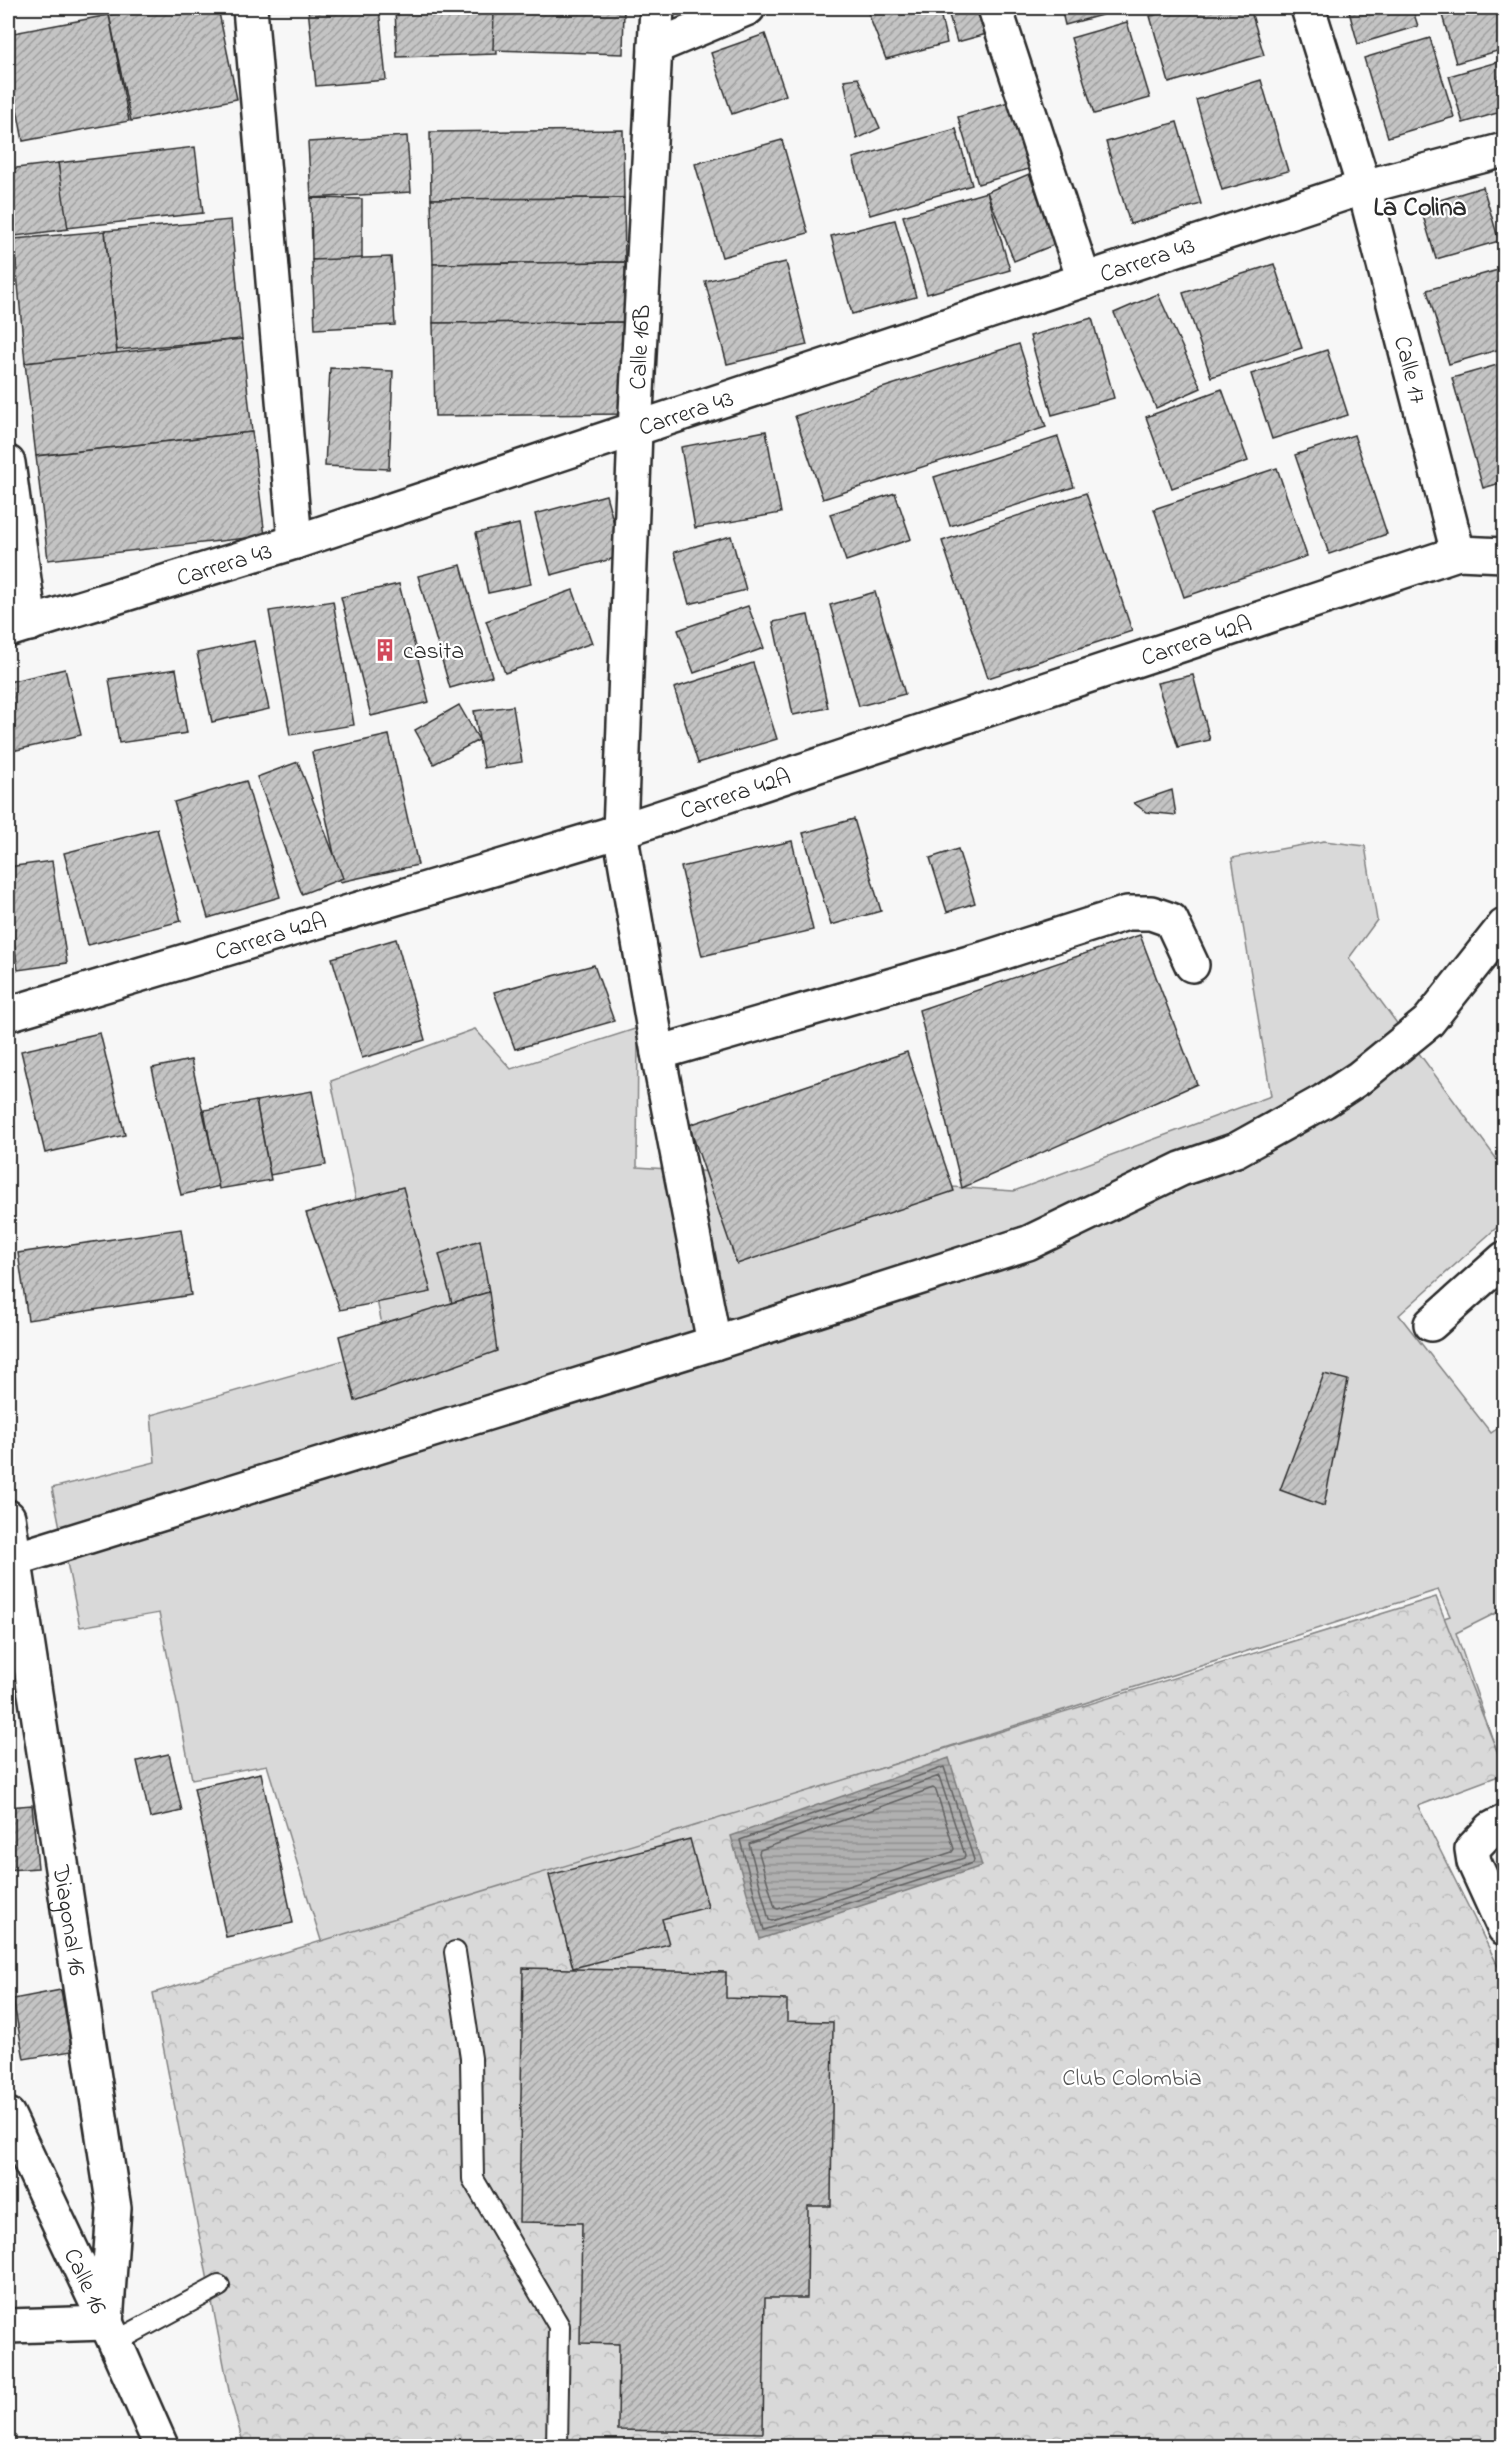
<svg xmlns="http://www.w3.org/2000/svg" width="1512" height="2454" font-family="'Indie Flower',sans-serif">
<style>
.grass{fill:#d9d9d9;stroke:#828282;stroke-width:1.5}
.park{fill:url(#park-crowns);stroke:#828282;stroke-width:1.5}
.water{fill:url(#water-rules);stroke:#7b7b7b;stroke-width:1.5}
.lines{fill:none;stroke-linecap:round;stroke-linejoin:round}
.shore{stroke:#606060;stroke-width:1.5}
.building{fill:url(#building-hatch);stroke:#2b2b2b;stroke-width:1.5}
.service-casing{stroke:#2b2b2b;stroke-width:24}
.minor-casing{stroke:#2b2b2b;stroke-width:38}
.tertiary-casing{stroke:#2b2b2b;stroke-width:38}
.service{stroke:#fff;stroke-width:20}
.minor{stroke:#fff;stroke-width:33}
.tertiary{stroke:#fff;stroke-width:33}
.labels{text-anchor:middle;stroke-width:4.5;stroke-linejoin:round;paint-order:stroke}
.street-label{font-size:24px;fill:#2b2b2b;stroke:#fff}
.poi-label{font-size:24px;fill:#2b2b2b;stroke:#fff;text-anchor:start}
.park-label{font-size:24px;fill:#565656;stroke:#fff}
.neighbourhood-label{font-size:26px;font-weight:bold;fill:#2b2b2b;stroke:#fff}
</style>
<defs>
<pattern id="park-crowns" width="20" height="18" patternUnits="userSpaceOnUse" patternTransform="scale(1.5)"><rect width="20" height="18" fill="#d9d9d9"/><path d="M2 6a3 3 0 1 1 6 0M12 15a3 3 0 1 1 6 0" fill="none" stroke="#bababa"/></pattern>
<pattern id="water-rules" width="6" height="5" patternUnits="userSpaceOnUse" patternTransform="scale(1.5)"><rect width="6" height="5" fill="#b0b0b0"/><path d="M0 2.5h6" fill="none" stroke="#8f8f8f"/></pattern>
<pattern id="building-hatch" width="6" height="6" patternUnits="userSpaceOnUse" patternTransform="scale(1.5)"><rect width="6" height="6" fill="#c4c4c4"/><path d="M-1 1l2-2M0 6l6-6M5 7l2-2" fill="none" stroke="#9f9f9f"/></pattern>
</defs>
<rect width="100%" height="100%" fill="#f7f7f7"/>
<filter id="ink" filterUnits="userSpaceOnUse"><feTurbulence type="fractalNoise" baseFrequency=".0167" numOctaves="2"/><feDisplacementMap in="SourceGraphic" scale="12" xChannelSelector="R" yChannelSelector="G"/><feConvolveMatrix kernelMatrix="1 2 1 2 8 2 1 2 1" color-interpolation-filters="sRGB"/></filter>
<g filter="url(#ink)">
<!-- grass -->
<polygon class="grass" points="1324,841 1365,846 1377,920 1349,958 1504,1169 1504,1221 1399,1315 1491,1433 1504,1424 1504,1609 1456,1633 1504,1773 1414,1803 1383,1925 1359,1646 1450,1616 1438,1590 323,1947 267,1765 192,1779 159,1613 80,1627 52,1488 155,1462 151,1415 387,1348 331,1081 475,1029 511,1069 638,1028 637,1167 1014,1191 1271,1096 1232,858"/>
<!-- park -->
<polygon class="park" points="1436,1597 1504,1769 1504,1774 1418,1806 1504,1978 1504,2446 244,2446 230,2396 153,1993"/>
<!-- water -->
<polygon class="water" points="949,1758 982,1866 760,1939 731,1836"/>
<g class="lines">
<!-- shore -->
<g class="shore">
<polygon points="944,1767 974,1860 973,1863 764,1930 740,1840"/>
<polygon points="939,1776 965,1855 964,1858 772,1921 769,1920 749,1844"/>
<polygon points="933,1788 936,1790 954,1849 952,1852 778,1909 775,1908 759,1853 760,1850"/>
</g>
</g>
<!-- building -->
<g class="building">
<polygon points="147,8 218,8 237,99 131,121 109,15"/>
<polygon points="308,8 379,8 386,80 316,86"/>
<polygon points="395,8 495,8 497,54 397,57"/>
<polygon points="494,8 624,8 623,54 493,50"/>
<polygon points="866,8 939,8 947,43 886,59"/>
<polygon points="947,8 980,8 987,34 957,42"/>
<polygon points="1061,8 1127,8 1065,25"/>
<polygon points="1181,8 1250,8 1264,55 1169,83 1150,16"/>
<polygon points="1348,8 1412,8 1418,26 1358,44"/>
<polygon points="1440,8 1504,8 1504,49 1456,63"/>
<polygon points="109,15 129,121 23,141 8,60 8,34"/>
<polygon points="1127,22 1150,98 1094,114 1071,38"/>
<polygon points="765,34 786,95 732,114 711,53"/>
<polygon points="1430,38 1454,117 1388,137 1364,58"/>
<polygon points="1504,60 1504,111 1463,123 1449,76"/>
<polygon points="858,78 880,128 857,139 844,80"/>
<polygon points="1261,80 1288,171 1222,190 1196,100"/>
<polygon points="1022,98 1042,165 978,184 958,117"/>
<polygon points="1177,122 1201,204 1130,224 1106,142"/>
<polygon points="956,129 972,185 870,215 853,158"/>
<polygon points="623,130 624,198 431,199 430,132"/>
<polygon points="407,136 411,192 311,198 308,142"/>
<polygon points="782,140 808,233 722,257 695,164"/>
<polygon points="195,147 203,213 66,228 58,163"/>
<polygon points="58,163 68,229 8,237 8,169"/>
<polygon points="1029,174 1056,244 1014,261 987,192"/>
<polygon points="1483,187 1499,241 1436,259 1420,206"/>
<polygon points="987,192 1010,270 927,294 903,216"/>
<polygon points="311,198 362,199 362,260 312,260"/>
<polygon points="624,198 625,262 433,264 431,199"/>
<polygon points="231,220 242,339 117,350 105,231"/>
<polygon points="895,220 916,297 852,314 831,236"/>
<polygon points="105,231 117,355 25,363 14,239"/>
<polygon points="391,257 395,325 315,329 312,260"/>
<polygon points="625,262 626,322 433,323 433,264"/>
<polygon points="786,262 807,345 727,364 705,281"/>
<polygon points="1274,264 1302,348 1211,377 1183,293"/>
<polygon points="1498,270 1504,293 1504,348 1449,364 1427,290"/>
<polygon points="1158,294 1201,388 1156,408 1114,313"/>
<polygon points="1092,318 1114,398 1052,415 1030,336"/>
<polygon points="626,322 628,414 435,416 433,323"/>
<polygon points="242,339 252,432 36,456 25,363"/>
<polygon points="1019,344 1046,427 823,499 795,416"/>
<polygon points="1327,350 1348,415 1272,439 1251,374"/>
<polygon points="1504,363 1504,482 1483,488 1452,378"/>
<polygon points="330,368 393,371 389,469 325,466"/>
<polygon points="1222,389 1248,461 1172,488 1146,417"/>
<polygon points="766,431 781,513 695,528 681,447"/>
<polygon points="252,432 265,536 48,560 36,456"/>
<polygon points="1354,435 1387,534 1329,554 1295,455"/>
<polygon points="1058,437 1074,487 950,526 934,477"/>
<polygon points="1277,468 1307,556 1184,597 1154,509"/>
<polygon points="895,493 911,539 846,561 830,514"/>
<polygon points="1086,493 1132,631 988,678 942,541"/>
<polygon points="606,495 623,556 551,575 535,514"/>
<polygon points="519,524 531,584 488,593 476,533"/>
<polygon points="731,536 746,590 689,604 674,552"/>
<polygon points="461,565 492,676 450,688 418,576"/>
<polygon points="399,584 429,702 371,716 341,597"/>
<polygon points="573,590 592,643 505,673 486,621"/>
<polygon points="875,592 905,694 859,706 830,605"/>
<polygon points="333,601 354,725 290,735 269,611"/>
<polygon points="748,606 764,648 694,673 678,630"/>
<polygon points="808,615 828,708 793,715 773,622"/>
<polygon points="254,641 269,709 212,722 197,653"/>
<polygon points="753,663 777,739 698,763 674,688"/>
<polygon points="65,669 81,735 8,752 8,682"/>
<polygon points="176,669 187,733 119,743 109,679"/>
<polygon points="1193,675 1210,740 1178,747 1157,683"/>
<polygon points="459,705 479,740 434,764 415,730"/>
<polygon points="513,706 522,762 484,768 474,711"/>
<polygon points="389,735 418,865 340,882 312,752"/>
<polygon points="298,762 343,878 302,894 257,777"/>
<polygon points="246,781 280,897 208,918 174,802"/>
<polygon points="1172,790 1176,815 1146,812 1134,803"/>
<polygon points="854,819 881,911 831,925 803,833"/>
<polygon points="157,829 181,921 88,945 64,853"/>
<polygon points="792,841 813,930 702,956 681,867"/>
<polygon points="958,849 975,903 947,912 930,858"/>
<polygon points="52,861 67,963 18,970 8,899 8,867"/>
<polygon points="1140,935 1197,1084 962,1188 919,1010"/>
<polygon points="396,939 425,1040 362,1058 332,958"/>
<polygon points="8,950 14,977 8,979"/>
<polygon points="594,965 614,1021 515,1049 494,992"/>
<polygon points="100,1033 125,1135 45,1153 21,1051"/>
<polygon points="907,1052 954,1191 737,1264 689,1125"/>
<polygon points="191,1060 220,1186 181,1195 152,1068"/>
<polygon points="312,1091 326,1165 270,1175 256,1101"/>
<polygon points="256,1101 271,1180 219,1189 204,1110"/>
<polygon points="403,1187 431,1292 340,1310 306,1213"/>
<polygon points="181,1229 191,1295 28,1320 18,1253"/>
<polygon points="480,1240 489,1292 452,1303 439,1254"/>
<polygon points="489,1292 497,1351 355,1401 339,1336"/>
<polygon points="1324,1374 1348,1380 1324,1506 1280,1490"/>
<polygon points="169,1754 182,1811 150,1818 137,1761"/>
<polygon points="261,1773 293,1923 226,1937 194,1788"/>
<polygon points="32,1805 38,1868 8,1870 8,1807"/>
<polygon points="690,1839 708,1907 662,1919 669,1944 573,1968 549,1875"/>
<polygon points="523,1968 726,1972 726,1998 787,2000 787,2021 833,2022 831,2206 808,2206 807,2298 765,2298 763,2433 618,2430 619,2344 580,2343 582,2223 519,2222"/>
<polygon points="61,1990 72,2051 24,2059 13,1999"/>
<rect x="8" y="2437" width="8" height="9"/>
</g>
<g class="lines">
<!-- service casing -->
<g class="service-casing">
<g id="service">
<polyline points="455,1952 471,2058 473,2179 559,2326 557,2446"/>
<polyline points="115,2342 219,2286"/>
</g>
</g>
<!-- minor casing -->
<g class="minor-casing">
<g id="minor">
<polyline points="250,8 295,542"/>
<polyline points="657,8 635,431 620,831 658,1053 714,1343"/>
<polyline points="995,8 1084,280"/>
<path id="s1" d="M1308,8L1364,187L1458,553"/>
<polyline points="655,47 748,8"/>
<polyline points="8,463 30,624"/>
<path id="s2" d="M8,630L295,542L1364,187L1504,150"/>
<path id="s3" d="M8,1014L620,831L1458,553L1504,555"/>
<polyline points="658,1053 986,958 1127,913 1151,913 1171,920 1192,965"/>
<polyline points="1431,1324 1504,1259"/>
<polyline points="15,1559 714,1343 1028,1243 1181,1169 1236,1150 1324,1101 1359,1078 1428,1022 1504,926"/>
<polyline points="1504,1822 1491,1829 1472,1849 1474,1862 1504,1928"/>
<polyline points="8,2326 106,2323"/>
</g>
</g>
<!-- tertiary casing -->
<g class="tertiary-casing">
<g id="tertiary">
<path id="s4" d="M8,1517L114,2208L106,2323"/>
<path id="s5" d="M8,2115L115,2342L161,2446"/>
</g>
</g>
<!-- service -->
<use href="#service" class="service"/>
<!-- minor -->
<use href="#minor" class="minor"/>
<!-- tertiary -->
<use href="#tertiary" class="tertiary"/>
</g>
</g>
<!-- icons -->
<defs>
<g id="building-bare" transform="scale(1.8)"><path d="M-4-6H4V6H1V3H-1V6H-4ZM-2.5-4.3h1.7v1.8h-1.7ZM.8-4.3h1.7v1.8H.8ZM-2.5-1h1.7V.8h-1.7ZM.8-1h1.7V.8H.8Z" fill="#d1495b" stroke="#fff" stroke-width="2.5" paint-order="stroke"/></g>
</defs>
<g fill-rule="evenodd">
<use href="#building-bare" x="385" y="650"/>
</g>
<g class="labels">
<!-- street labels -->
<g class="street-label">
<text dy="8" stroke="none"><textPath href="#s2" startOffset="1198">Carrera 43</textPath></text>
<text transform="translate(639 347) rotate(-87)" y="8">Calle 16B</text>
<text dy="8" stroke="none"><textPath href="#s1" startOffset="376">Calle 17</textPath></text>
<text dy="8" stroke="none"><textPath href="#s2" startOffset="712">Carrera 43</textPath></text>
<text dy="8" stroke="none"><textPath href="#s2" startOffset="226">Carrera 43</textPath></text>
<text dy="8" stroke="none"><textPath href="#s3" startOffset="1246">Carrera 42A</textPath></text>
<text dy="8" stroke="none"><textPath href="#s3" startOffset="760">Carrera 42A</textPath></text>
<text dy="8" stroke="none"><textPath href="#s3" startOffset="274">Carrera 42A</textPath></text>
<text dy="8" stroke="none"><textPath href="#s4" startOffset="408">Diagonal 16</textPath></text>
<text dy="8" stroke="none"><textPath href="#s5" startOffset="183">Calle 16</textPath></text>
</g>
<!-- poi labels -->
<g class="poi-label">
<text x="403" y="658">casita</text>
</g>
<!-- park labels -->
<g class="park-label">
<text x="1132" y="2085">Club Colombia</text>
</g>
<!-- neighbourhood labels -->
<g class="neighbourhood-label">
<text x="1420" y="215">La Colina</text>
</g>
</g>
<!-- margin -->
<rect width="1512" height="2454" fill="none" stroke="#fff" stroke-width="30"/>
<rect x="15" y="15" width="1482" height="2424" fill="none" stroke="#2b2b2b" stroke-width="2" filter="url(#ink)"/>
</svg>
